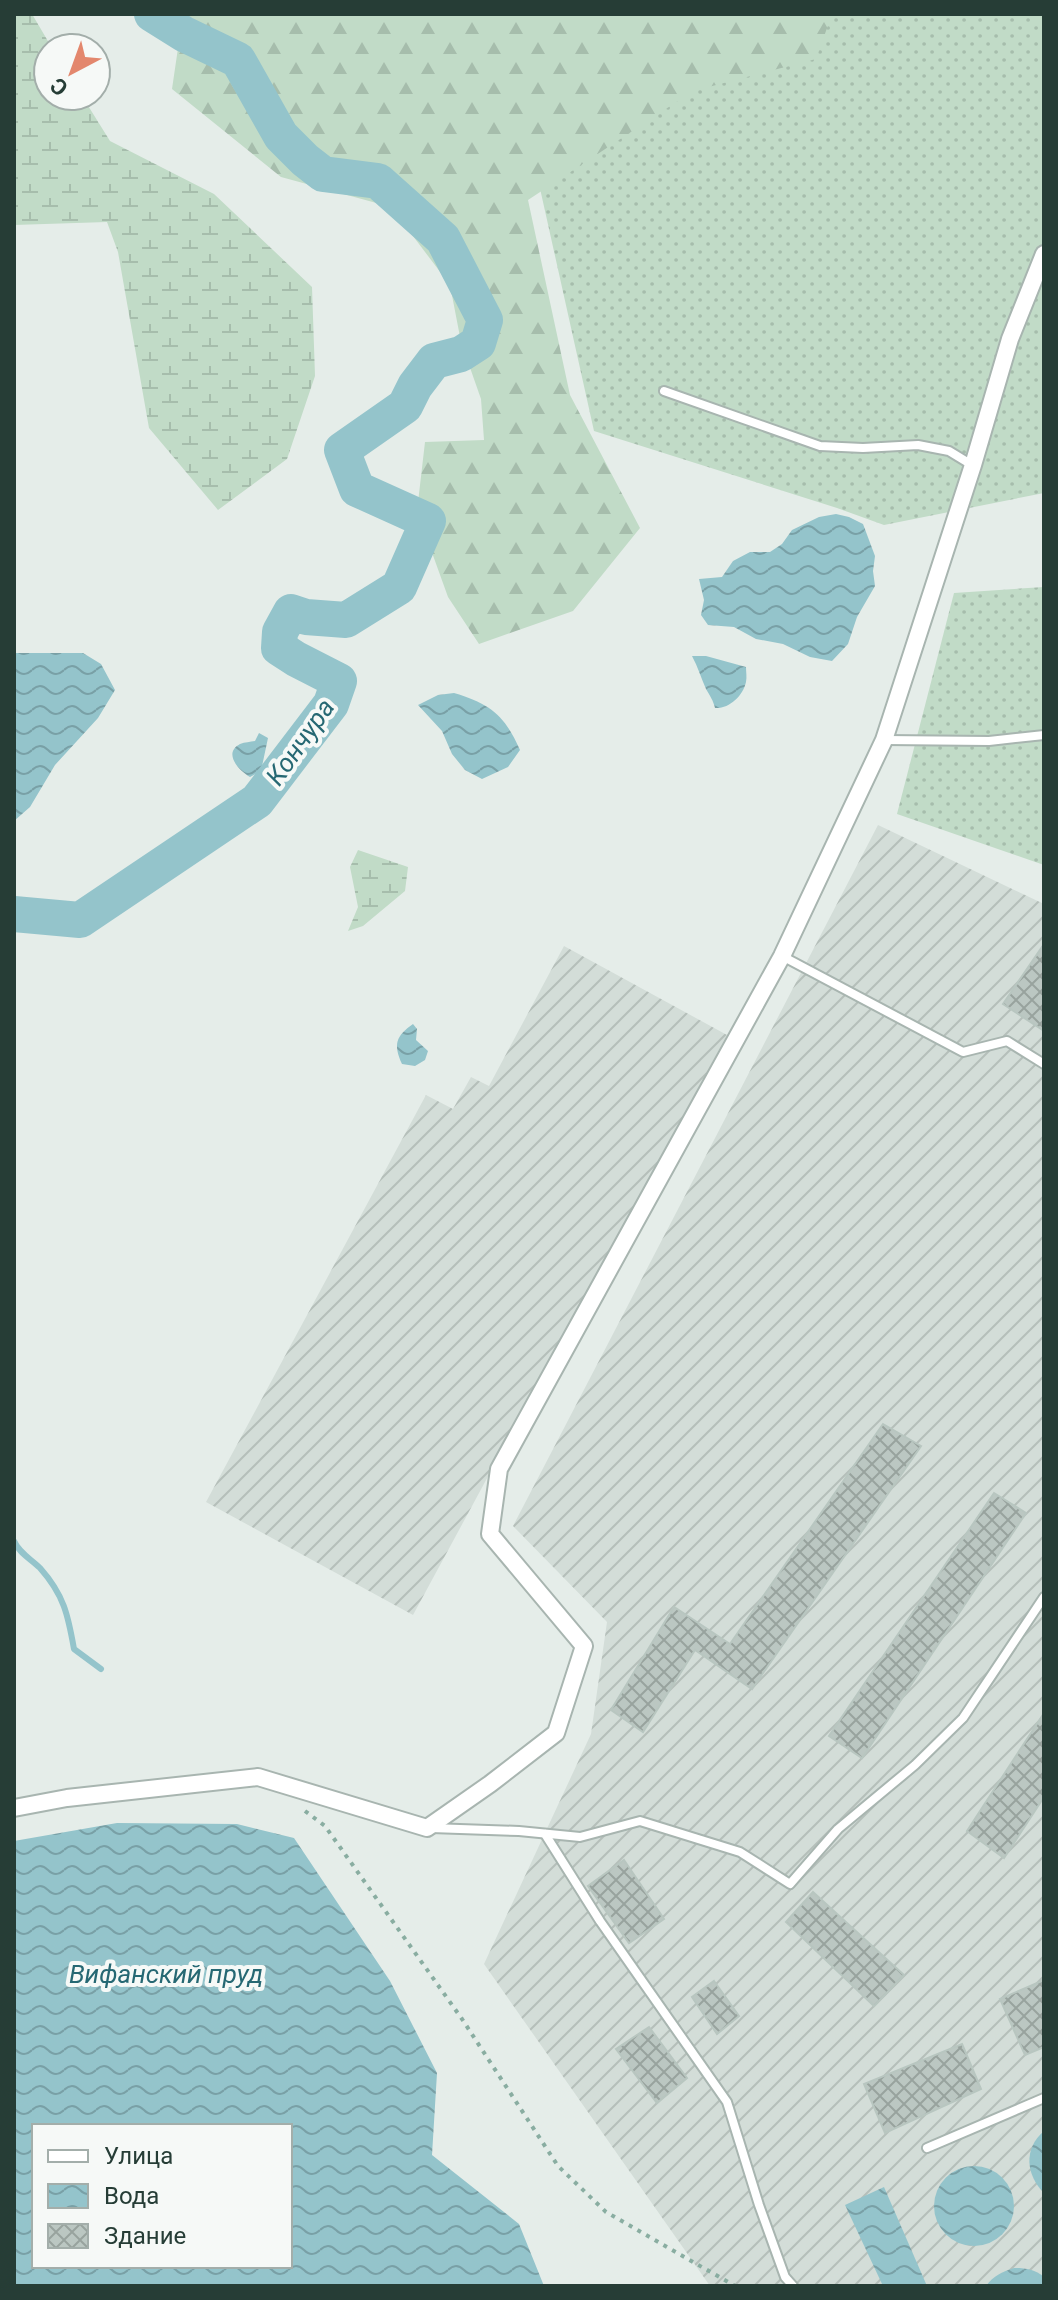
<svg xmlns="http://www.w3.org/2000/svg" width="1058" height="2300" font-family="Roboto,sans-serif">
<style>
.industrial{fill:url(#industrial-furrows)}
.grass{fill:url(#grass-dots)}
.forest{fill:url(#forest-firs)}
.wetland{fill:url(#wetland-marsh)}
.water{fill:url(#water-waves);fill-rule:evenodd}
.lines{fill:none;stroke-linecap:round;stroke-linejoin:round}
.stream{stroke:#94c4cb;stroke-width:6}
.river{stroke:#94c4cb;stroke-width:36}
.building{fill:url(#building-cross-hatch);stroke:#b8c6c0;stroke-width:2}
.lane-casing{stroke:#a8b5b0;stroke-width:12}
.street-casing{stroke:#a8b5b0;stroke-width:20}
.path{stroke:#89ada1;stroke-width:4;stroke-dasharray:4 6;stroke-linecap:butt}
.lane{stroke:#fff;stroke-width:8}
.street{stroke:#fff;stroke-width:16}
.labels{text-anchor:middle;stroke-width:8;stroke-linejoin:round;paint-order:stroke}
.water-label{font-size:26px;font-style:italic;fill:#266873;stroke:#f6f9f7}
</style>
<defs>
<pattern id="industrial-furrows" width="10" height="10" patternUnits="userSpaceOnUse" patternTransform="scale(2)"><rect width="10" height="10" fill="#d3ddd8"/><path d="M-1 1l2-2M0 10L10 0M9 11l2-2" fill="none" stroke="#b5bfba"/></pattern>
<pattern id="grass-dots" width="8" height="8" patternUnits="userSpaceOnUse" patternTransform="scale(2)"><rect width="8" height="8" fill="#c1dbc7"/><path d="M2 2h.1M6 6h.1" fill="none" stroke="#a6bdac" stroke-width="1.8" stroke-linecap="round"/></pattern>
<pattern id="forest-firs" width="22" height="20" patternUnits="userSpaceOnUse" patternTransform="scale(2)"><rect width="22" height="20" fill="#c1dbc7"/><path d="M5 1l3.5 6h-7zM16 11l3.5 6h-7z" fill="#a6bdac"/></pattern>
<pattern id="wetland-marsh" width="20" height="14" patternUnits="userSpaceOnUse" patternTransform="scale(2)"><rect width="20" height="14" fill="#c1dbc7"/><path d="M1 5h8M5 5V1M11 12h8M15 12V8" fill="none" stroke="#a6bdac"/></pattern>
<pattern id="water-waves" width="16" height="10" patternUnits="userSpaceOnUse" patternTransform="scale(2)"><rect width="16" height="10" fill="#94c4cb"/><path d="M0 5q4-4 8 0t8 0" fill="none" stroke="#79a0a6"/></pattern>
<pattern id="building-cross-hatch" width="8" height="8" patternUnits="userSpaceOnUse" patternTransform="scale(2)"><rect width="8" height="8" fill="#bbc7c2"/><path d="M0 0l8 8M0 8l8-8" fill="none" stroke="#98a39e"/></pattern>
</defs>
<rect width="100%" height="100%" fill="#e5ede9"/>
<!-- industrial -->
<g class="industrial">
<polygon points="878,825 1044,904 1044,2286 710,2286 484,1964 591,1734 607,1622 513,1526"/>
<polygon points="564,946 727,1035 413,1615 206,1502 426,1095 453,1109 471,1077 489,1086"/>
</g>
<!-- grass -->
<g class="grass">
<polygon points="711,14 1044,14 1044,493 884,525 837,508 594,431 537,175"/>
<polygon points="1044,587 1044,865 897,814 954,593"/>
</g>
<!-- forest -->
<polygon class="forest" points="183,14 832,14 816,59 693,91 528,200 570,395 640,528 573,611 479,644 448,597 417,511 425,442 484,440 481,399 461,342 450,285 391,207 281,177 172,89"/>
<!-- wetland -->
<g class="wetland">
<polygon points="14,14 32,14 52,48 48,48 48,96 82,96 110,141 214,194 312,287 315,376 287,459 218,510 149,428 118,252 107,222 14,225"/>
<polygon points="358,850 408,867 405,891 363,926 348,931 358,907 350,867"/>
</g>
<!-- water -->
<g class="water">
<polygon points="836,514 849,517 863,524 875,556 873,571 875,586 857,617 848,644 832,661 810,657 783,644 756,639 734,627 708,625 701,615 704,600 699,579 722,577 733,561 750,552 770,552 782,544 792,530 819,517"/>
<polygon points="14,653 83,653 101,664 115,690 98,718 55,765 30,807 14,821"/>
<path d="M692,656H706L746,667C746,672 747,677 746,682C743,696 729,709 715,708C713,700 710,696 706,689C701,678 698,667 692,656Z"/>
<path d="M454,693C491,704 505,716 520,750L508,767L482,779L465,770L452,754L442,731L418,705L438,695Z"/>
<path d="M259,733L268,738L261,771L250,777C238,770 223,753 240,744C245,742 250,742 255,741Z"/>
<path d="M413,1024L417,1029L416,1040L428,1051L425,1060L415,1066L402,1064C393,1044 396,1036 413,1024Z"/>
<path d="M117,1823L237,1824L294,1838L390,1981L437,2073L432,2155L519,2224L544,2286H14V1841ZM290,2126V2266H34V2126Z"/>
<path d="M1044,2131V2193C1026,2175 1023,2149 1044,2131Z"/>
<circle cx="974" cy="2206" r="40"/>
<polygon points="884,2187 927,2286 883,2286 845,2205"/>
<path d="M1014,2268C1025,2268 1035,2269 1044,2277V2286H986C993,2276 1002,2272 1014,2268Z"/>
</g>
<g class="lines">
<!-- stream -->
<path class="stream" d="M14,1541C19,1553 31,1559 40,1568C64,1595 68,1615 74,1649L101,1669"/>
<!-- river -->
<polyline class="river" points="14,914 80,920 257,801 331,704 339,681 296,659 279,648 280,632 291,612 306,617 346,620 399,587 428,521 357,489 342,450 405,406 415,386 434,361 461,354 478,343 485,320 443,239 378,181 323,174 305,160 281,136 238,60 184,34 152,14"/>
</g>
<!-- building -->
<g class="building">
<polygon points="1044,944 1044,1031 1003,1004"/>
<polygon points="883,1424 921,1446 752,1689 695,1650 643,1732 611,1710 674,1607 730,1644"/>
<polygon points="994,1493 1026,1513 862,1758 829,1736"/>
<polygon points="1044,1713 1044,1797 1004,1858 967,1831"/>
<polygon points="624,1860 664,1919 629,1943 588,1886"/>
<polygon points="813,1892 904,1975 874,2006 786,1922"/>
<polygon points="1044,1980 1044,2047 1025,2055 1000,1999"/>
<polygon points="714,1981 739,2016 717,2034 692,1997"/>
<polygon points="649,2027 687,2078 657,2103 616,2049"/>
<polygon points="962,2044 981,2089 885,2133 864,2084"/>
</g>
<g class="lines">
<!-- lane casing -->
<g class="lane-casing">
<g id="lane">
<polyline points="664,391 820,446 863,448 918,445 949,451 972,465"/>
<polyline points="885,740 989,741 1044,735"/>
<polyline points="782,956 963,1052 1007,1041 1044,1064"/>
<polyline points="431,1828 519,1831 580,1837 640,1821 740,1852 790,1884 838,1829 915,1765 963,1718 1044,1597"/>
<polyline points="545,1834 600,1921 727,2102 759,2205 785,2277 793,2286"/>
<polyline points="927,2148 1044,2098"/>
</g>
</g>
<!-- street casing -->
<g class="street-casing">
<polyline id="street" points="14,1808 67,1798 258,1777 427,1828 490,1784 556,1733 584,1646 490,1534 499,1469 782,956 884,740 973,465 1010,339 1044,254"/>
</g>
<!-- path -->
<polyline class="path" points="305,1811 325,1826 462,2019 558,2166 606,2212 735,2286"/>
<!-- lane -->
<use href="#lane" class="lane"/>
<!-- street -->
<use href="#street" class="street"/>
</g>
<g class="labels">
<!-- water labels -->
<g class="water-label">
<text transform="translate(300 742) rotate(-55)" y="9">Кончура</text>
<text x="166" y="1983">Вифанский пруд</text>
</g>
</g>
<!-- border -->
<rect width="1058" height="2300" fill="none" stroke="#263d36" stroke-width="32"/>
<!-- legend -->
<rect x="32" y="2124" width="260" height="144" fill="#f6f9f7" stroke="#a3aeaa" stroke-width="2"/>
<rect x="48" y="2150" width="40" height="12" fill="#ffffff" stroke="#a3aeaa" stroke-width="2"/>
<text x="104" y="2164" font-size="24" fill="#263d36">Улица</text>
<rect x="48" y="2184" width="40" height="24" fill="url(#water-waves)" stroke="#a3aeaa" stroke-width="2"/>
<text x="104" y="2204" font-size="24" fill="#263d36">Вода</text>
<rect x="48" y="2224" width="40" height="24" fill="url(#building-cross-hatch)" stroke="#a3aeaa" stroke-width="2"/>
<text x="104" y="2244" font-size="24" fill="#263d36">Здание</text>
<!-- north arrow -->
<g transform="translate(72 72) rotate(221)"><circle r="38" fill="#f6f9f7" stroke="#a3aeaa" stroke-width="2"/>
<path d="M0-6L14 30L0 20L-14 30Z" fill="#e3876d"/>
<text y="-12" font-size="22" font-weight="bold" text-anchor="middle" fill="#263d36">С</text>
</g>
</svg>
